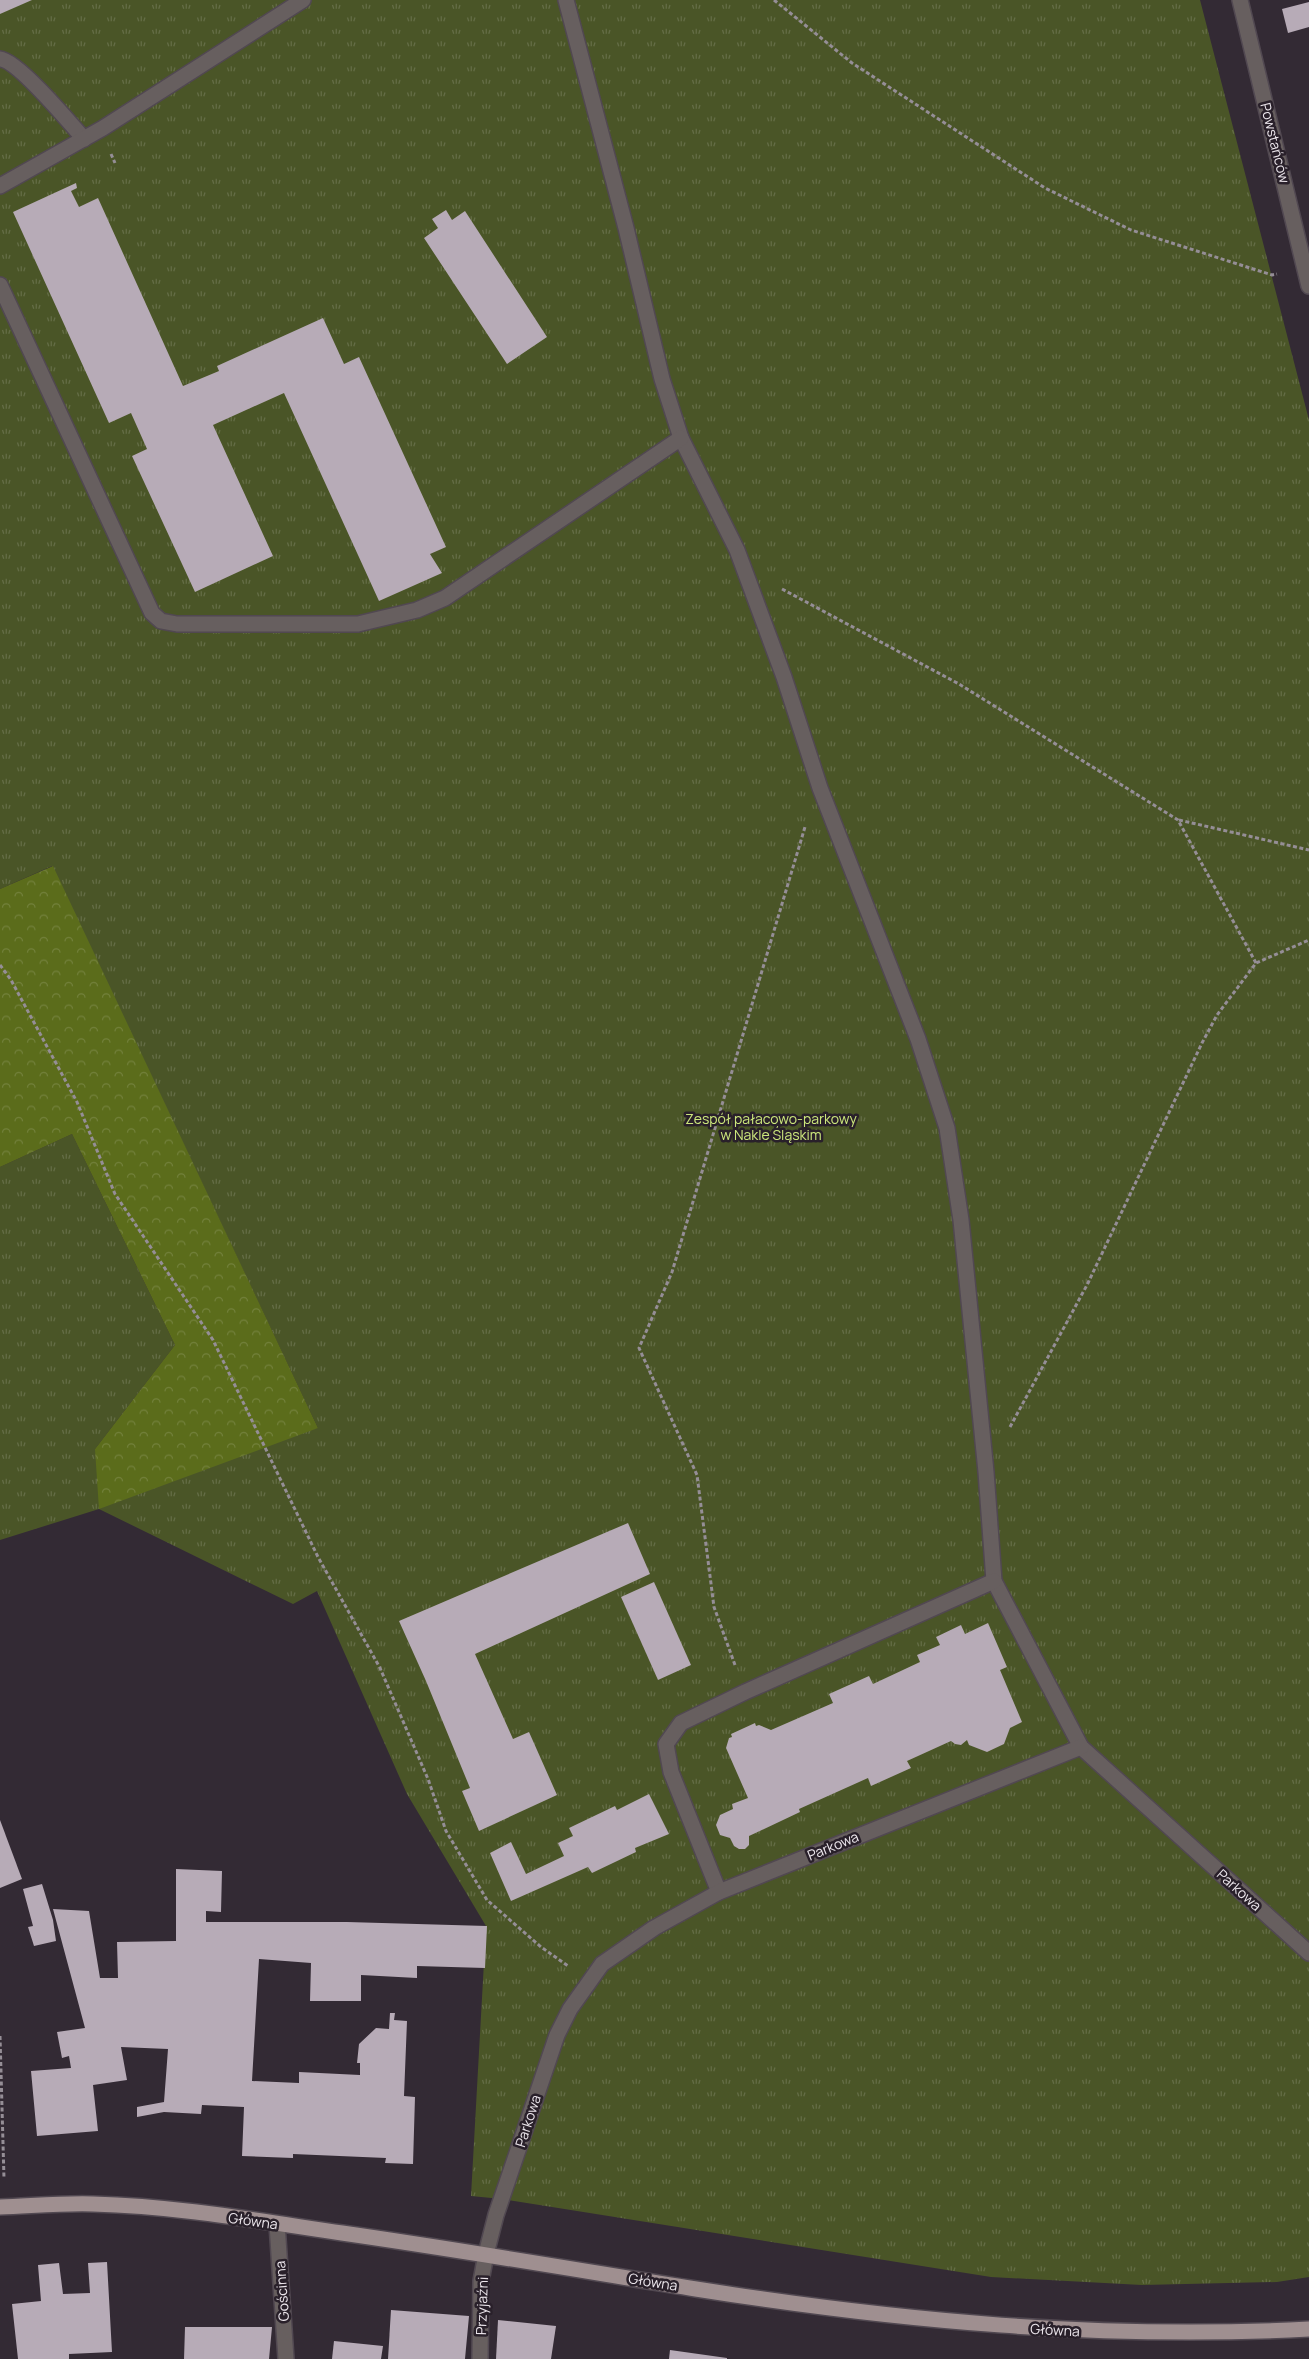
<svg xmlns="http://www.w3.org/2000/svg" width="1309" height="2359" font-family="Manrope,sans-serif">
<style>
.grass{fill:url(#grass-tufts)}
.forest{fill:url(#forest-crowns)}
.building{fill:#b7abb7}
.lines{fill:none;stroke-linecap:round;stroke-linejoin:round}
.lane-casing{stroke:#514851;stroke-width:18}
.street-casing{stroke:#514851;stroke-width:18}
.primary-casing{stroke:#514851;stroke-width:18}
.path{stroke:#958e96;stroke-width:3;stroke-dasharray:4 2.5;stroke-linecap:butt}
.lane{stroke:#675f5f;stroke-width:15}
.street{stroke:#675f5f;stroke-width:15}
.primary{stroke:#9f8f90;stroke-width:15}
.labels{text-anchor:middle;stroke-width:5;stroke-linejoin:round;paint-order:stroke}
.street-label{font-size:14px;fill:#ece6ec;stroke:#29202a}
.park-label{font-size:14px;fill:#cce77c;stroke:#29202a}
</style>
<defs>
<pattern id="grass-tufts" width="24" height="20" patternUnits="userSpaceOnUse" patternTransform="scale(1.25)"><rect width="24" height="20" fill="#4a5527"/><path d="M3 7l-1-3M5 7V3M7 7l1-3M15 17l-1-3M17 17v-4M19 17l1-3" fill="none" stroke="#646d46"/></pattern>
<pattern id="forest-crowns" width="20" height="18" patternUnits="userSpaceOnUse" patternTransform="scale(1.25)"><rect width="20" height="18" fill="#5b6c1b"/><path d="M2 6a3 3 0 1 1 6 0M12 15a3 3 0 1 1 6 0" fill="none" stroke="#73813c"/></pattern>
</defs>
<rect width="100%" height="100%" fill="#332a34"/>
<!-- grass -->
<polygon class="grass" points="0,0 1200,0 1309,420 1309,2277 1277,2282 1142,2285 991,2277 502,2199 471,2196 486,1926 407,1794 317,1591 293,1604 99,1509 0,1540 0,1167 72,1134 175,1345 95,1449 318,1428 52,866 0,889"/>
<!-- forest -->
<polygon class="forest" points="53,866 318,1428 99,1509 95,1449 175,1345 72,1134 0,1167 0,889"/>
<!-- building -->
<g class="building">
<polygon points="0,0 32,0 0,14"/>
<polygon points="1309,2 1309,27 1288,33 1282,9"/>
<polygon points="76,183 77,188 71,191 79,207 98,198 183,386 219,371 217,366 323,318 344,364 359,357 446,547 430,554 442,573 379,601 284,393 213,425 273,556 195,592 132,456 147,449 131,413 109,423 13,212"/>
<polygon points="446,210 452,220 465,211 547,337 507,364 424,238 438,228 432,219"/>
<polygon points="628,1523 650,1574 475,1654 513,1739 529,1732 557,1795 479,1831 462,1791 470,1788 426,1681 399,1621"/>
<polygon points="654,1582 691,1665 658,1680 621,1597"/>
<polygon points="988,1623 1007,1667 1000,1670 1022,1722 1010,1728 1004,1744 987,1752 969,1745 967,1740 961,1745 955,1744 951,1741 907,1761 911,1768 871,1786 868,1778 799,1809 800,1812 749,1836 749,1845 745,1849 739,1849 734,1846 730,1838 720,1835 716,1825 720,1815 733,1809 732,1804 748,1798 726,1748 729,1738 732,1737 731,1734 755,1723 756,1726 759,1725 771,1730 833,1703 829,1694 869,1676 873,1684 920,1662 917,1655 940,1645 936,1637 961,1625 965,1634"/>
<polygon points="649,1794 669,1834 635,1848 636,1852 592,1873 588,1867 511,1901 490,1853 511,1842 526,1874 564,1856 558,1843 573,1836 569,1828 615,1806 617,1810"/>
<polygon points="0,1820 22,1879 0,1888"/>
<polygon points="176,1869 222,1871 221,1912 206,1911 206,1922 347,1922 487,1926 485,1968 417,1966 417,1978 361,1975 361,2001 310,2001 311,1963 259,1959 252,2081 299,2083 299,2072 360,2075 360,2063 357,2063 359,2044 376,2028 389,2029 390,2013 395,2013 394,2020 407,2021 404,2096 415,2097 413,2164 385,2163 386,2158 293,2154 293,2158 242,2156 244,2107 202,2105 201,2114 164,2112 137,2117 137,2107 164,2102 168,2049 121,2047 127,2080 93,2085 98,2131 37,2136 31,2071 71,2068 69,2056 62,2058 57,2032 85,2028 53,1909 89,1911 100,1978 118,1978 117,1942 176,1941"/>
<polygon points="42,1884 53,1920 56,1941 34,1946 28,1927 33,1926 23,1889"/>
<polygon points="107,2262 112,2352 69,2354 69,2359 18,2359 12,2304 41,2301 38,2265 59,2263 63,2294 90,2293 88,2263"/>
<polygon points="391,2310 469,2316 465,2359 388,2359"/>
<polygon points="498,2320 556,2326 551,2359 496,2359"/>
<polygon points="185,2327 272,2327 269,2359 184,2359"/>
<polygon points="334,2341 383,2346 381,2359 332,2359"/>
<polygon points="670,2350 727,2358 727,2359 669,2359"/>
</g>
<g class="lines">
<!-- lane casing -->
<g class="lane-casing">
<g id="lane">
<polyline points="566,0 626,228 662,379 681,438 737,550 784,677 820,788 918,1039 947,1128 961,1220 986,1472 994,1581 1081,1747 1309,1953"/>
<path d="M0,59C17,60 71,124 84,139"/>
<polyline points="0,186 103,128 303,0"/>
<polyline points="0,285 152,613 161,621 177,624 358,624 417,610 445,598 681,438"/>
<polyline points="719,1892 671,1772 666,1744 681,1723 745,1692 994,1581"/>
<polyline points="486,2254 496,2215 557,2035 570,2009 602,1964 654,1928 719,1892 1081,1747"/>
</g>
</g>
<!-- street casing -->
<g class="street-casing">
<g id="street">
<polyline points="1240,0 1309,286"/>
<polyline points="277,2224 286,2359"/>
<polyline points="480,2359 481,2281 486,2254"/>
</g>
</g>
<!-- primary casing -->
<g class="primary-casing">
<path id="primary" d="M0,2207C31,2206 62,2203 93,2204C176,2206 260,2221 342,2233C461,2250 578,2270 696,2289C899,2321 1103,2340 1309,2329"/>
</g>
<!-- path -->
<g class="path">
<polyline points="774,0 852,63 1045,188 1131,230 1272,275 1277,274"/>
<polyline points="111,154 115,163"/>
<polyline points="782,589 959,684 1178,820 1256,963"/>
<polyline points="1179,820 1309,850"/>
<polyline points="0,965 11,980 77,1102 115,1194 213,1340 318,1557 380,1668 428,1779 446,1831 487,1900 541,1947 568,1966"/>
<polyline points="1010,1427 1087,1285 1202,1043 1217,1015 1256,963 1309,940"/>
<polyline points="735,1665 714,1607 697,1475 639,1348 672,1272 805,827"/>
<polyline points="0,2036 4,2179"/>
</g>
<!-- lane -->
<use href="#lane" class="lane"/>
<!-- street -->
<use href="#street" class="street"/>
<!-- primary -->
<use href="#primary" class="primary"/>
</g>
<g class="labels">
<!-- street labels -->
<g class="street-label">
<text transform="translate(1275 143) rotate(76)" y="5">Powstańców</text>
<text transform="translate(833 1846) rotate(-22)" y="5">Parkowa</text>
<text transform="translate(1239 1890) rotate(42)" y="5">Parkowa</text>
<text transform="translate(528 2121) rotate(-72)" y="5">Parkowa</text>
<text transform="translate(253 2221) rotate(8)" y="5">Główna</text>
<text transform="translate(653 2282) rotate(9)" y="5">Główna</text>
<text transform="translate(282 2291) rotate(-94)" y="5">Gościnna</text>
<text transform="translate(482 2306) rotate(-88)" y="5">Przyjaźni</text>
<text transform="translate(1055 2330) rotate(3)" y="5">Główna</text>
</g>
<!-- park labels -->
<g class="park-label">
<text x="771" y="1124">Zespół pałacowo-parkowy<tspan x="771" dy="16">w Nakle Śląskim</tspan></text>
</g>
</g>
</svg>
